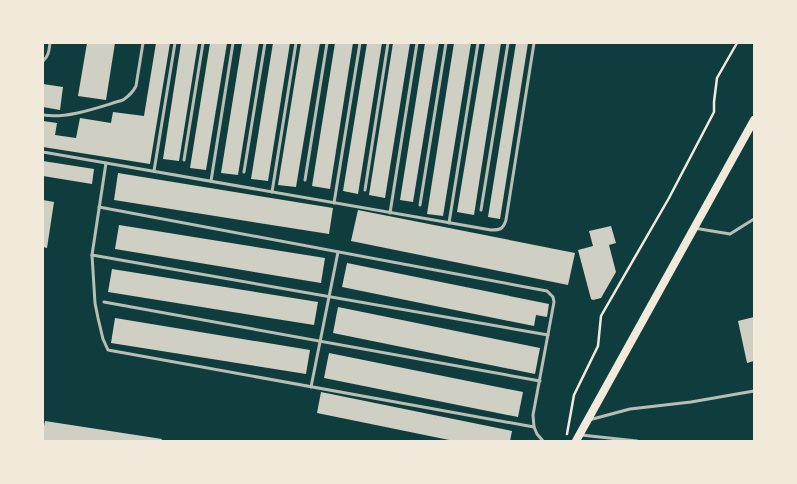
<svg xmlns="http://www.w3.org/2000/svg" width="797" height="484" font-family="Helvetica,sans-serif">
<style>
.building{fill:#cfcfc3}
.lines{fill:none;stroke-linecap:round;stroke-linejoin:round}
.path{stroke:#f1e9da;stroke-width:2.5}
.service{stroke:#b8beb3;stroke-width:3}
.secondary{stroke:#f1e9da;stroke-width:8}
</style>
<rect width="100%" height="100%" fill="#0f3d3e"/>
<!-- building -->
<g class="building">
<polygon points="87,43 115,43 106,100 78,96"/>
<polygon points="156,43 170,43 150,164 43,147 43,121 57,123 55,135 76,138 80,118 111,123 113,112 144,116"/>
<polygon points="181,43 198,43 179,161 163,159"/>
<polygon points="210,43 227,43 206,170 190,168"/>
<polygon points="242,43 259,43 238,175 221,173"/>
<polygon points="273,43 290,43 268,181 251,179"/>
<polygon points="301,43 320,43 296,187 278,185"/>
<polygon points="335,43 353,43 330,189 312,186"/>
<polygon points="367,43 382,43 358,194 343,191"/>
<polygon points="393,43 410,43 385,198 369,195"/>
<polygon points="425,43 439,43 413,202 400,200"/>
<polygon points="454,43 471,43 443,216 427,214"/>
<polygon points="485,43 501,43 474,215 457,212"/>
<polygon points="516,43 528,43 500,219 488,217"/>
<polygon points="43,84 63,87 60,110 43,107"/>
<polygon points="43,161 94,169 92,184 43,176"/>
<polygon points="118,173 333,208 329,234 114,200"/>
<polygon points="43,200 54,202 47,248 43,247"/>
<polygon points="358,210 575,253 568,285 351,241"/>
<polygon points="119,225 325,258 321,283 115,249"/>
<polygon points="611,226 616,243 609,245 616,272 601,298 593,300 591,299 578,250 593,246 589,231"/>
<polygon points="347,263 549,304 547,317 536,315 534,326 342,287"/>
<polygon points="112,269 318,302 314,325 108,292"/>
<polygon points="338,307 540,348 535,374 333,333"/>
<polygon points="754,317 754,361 747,363 738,321"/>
<polygon points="115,318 310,350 306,374 111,343"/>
<polygon points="329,353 523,392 518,417 324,378"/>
<polygon points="321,392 512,431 510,441 454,441 317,413"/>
<polygon points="45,421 162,439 161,441 43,441 43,431"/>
</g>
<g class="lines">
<!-- path -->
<polyline class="path" points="567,434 574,395 598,346 601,316 669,198 714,112 714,102 717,78 737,43"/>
<!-- service -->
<g class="service">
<path d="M43,61C49,56 49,50 50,43"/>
<path d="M43,115C68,119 99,107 123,100C129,96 133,92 136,86L143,43"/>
<path d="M43,152L106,163L491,230C501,230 503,229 506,220L534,43"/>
<polyline points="184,160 203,43"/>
<polyline points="106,163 92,255 95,303 98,318 103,339 108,350 534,427 537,434 543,441"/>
<polyline points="154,171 175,43"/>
<polyline points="244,172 265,43"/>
<polyline points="305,180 327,43"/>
<polyline points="211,181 233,43"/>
<polyline points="365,190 388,43"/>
<polyline points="272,192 296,43"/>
<polyline points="334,203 360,43"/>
<polyline points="420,205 446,43"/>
<polyline points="99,207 547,291 553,297 554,302 533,415 534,427"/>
<polyline points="481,210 508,43"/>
<polyline points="390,213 417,43"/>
<polyline points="449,223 478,43"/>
<polyline points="694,228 730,234 754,219"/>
<polyline points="92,255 548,335"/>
<polyline points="104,302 540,381"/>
<polyline points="311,387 338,252"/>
<polyline points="589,420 630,409 691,402 754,391"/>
<polyline points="581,435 637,441"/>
</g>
<!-- secondary -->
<polyline class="secondary" points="576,441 754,120"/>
</g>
<!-- border -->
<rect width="797" height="484" fill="none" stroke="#f1e9da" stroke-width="88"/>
</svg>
